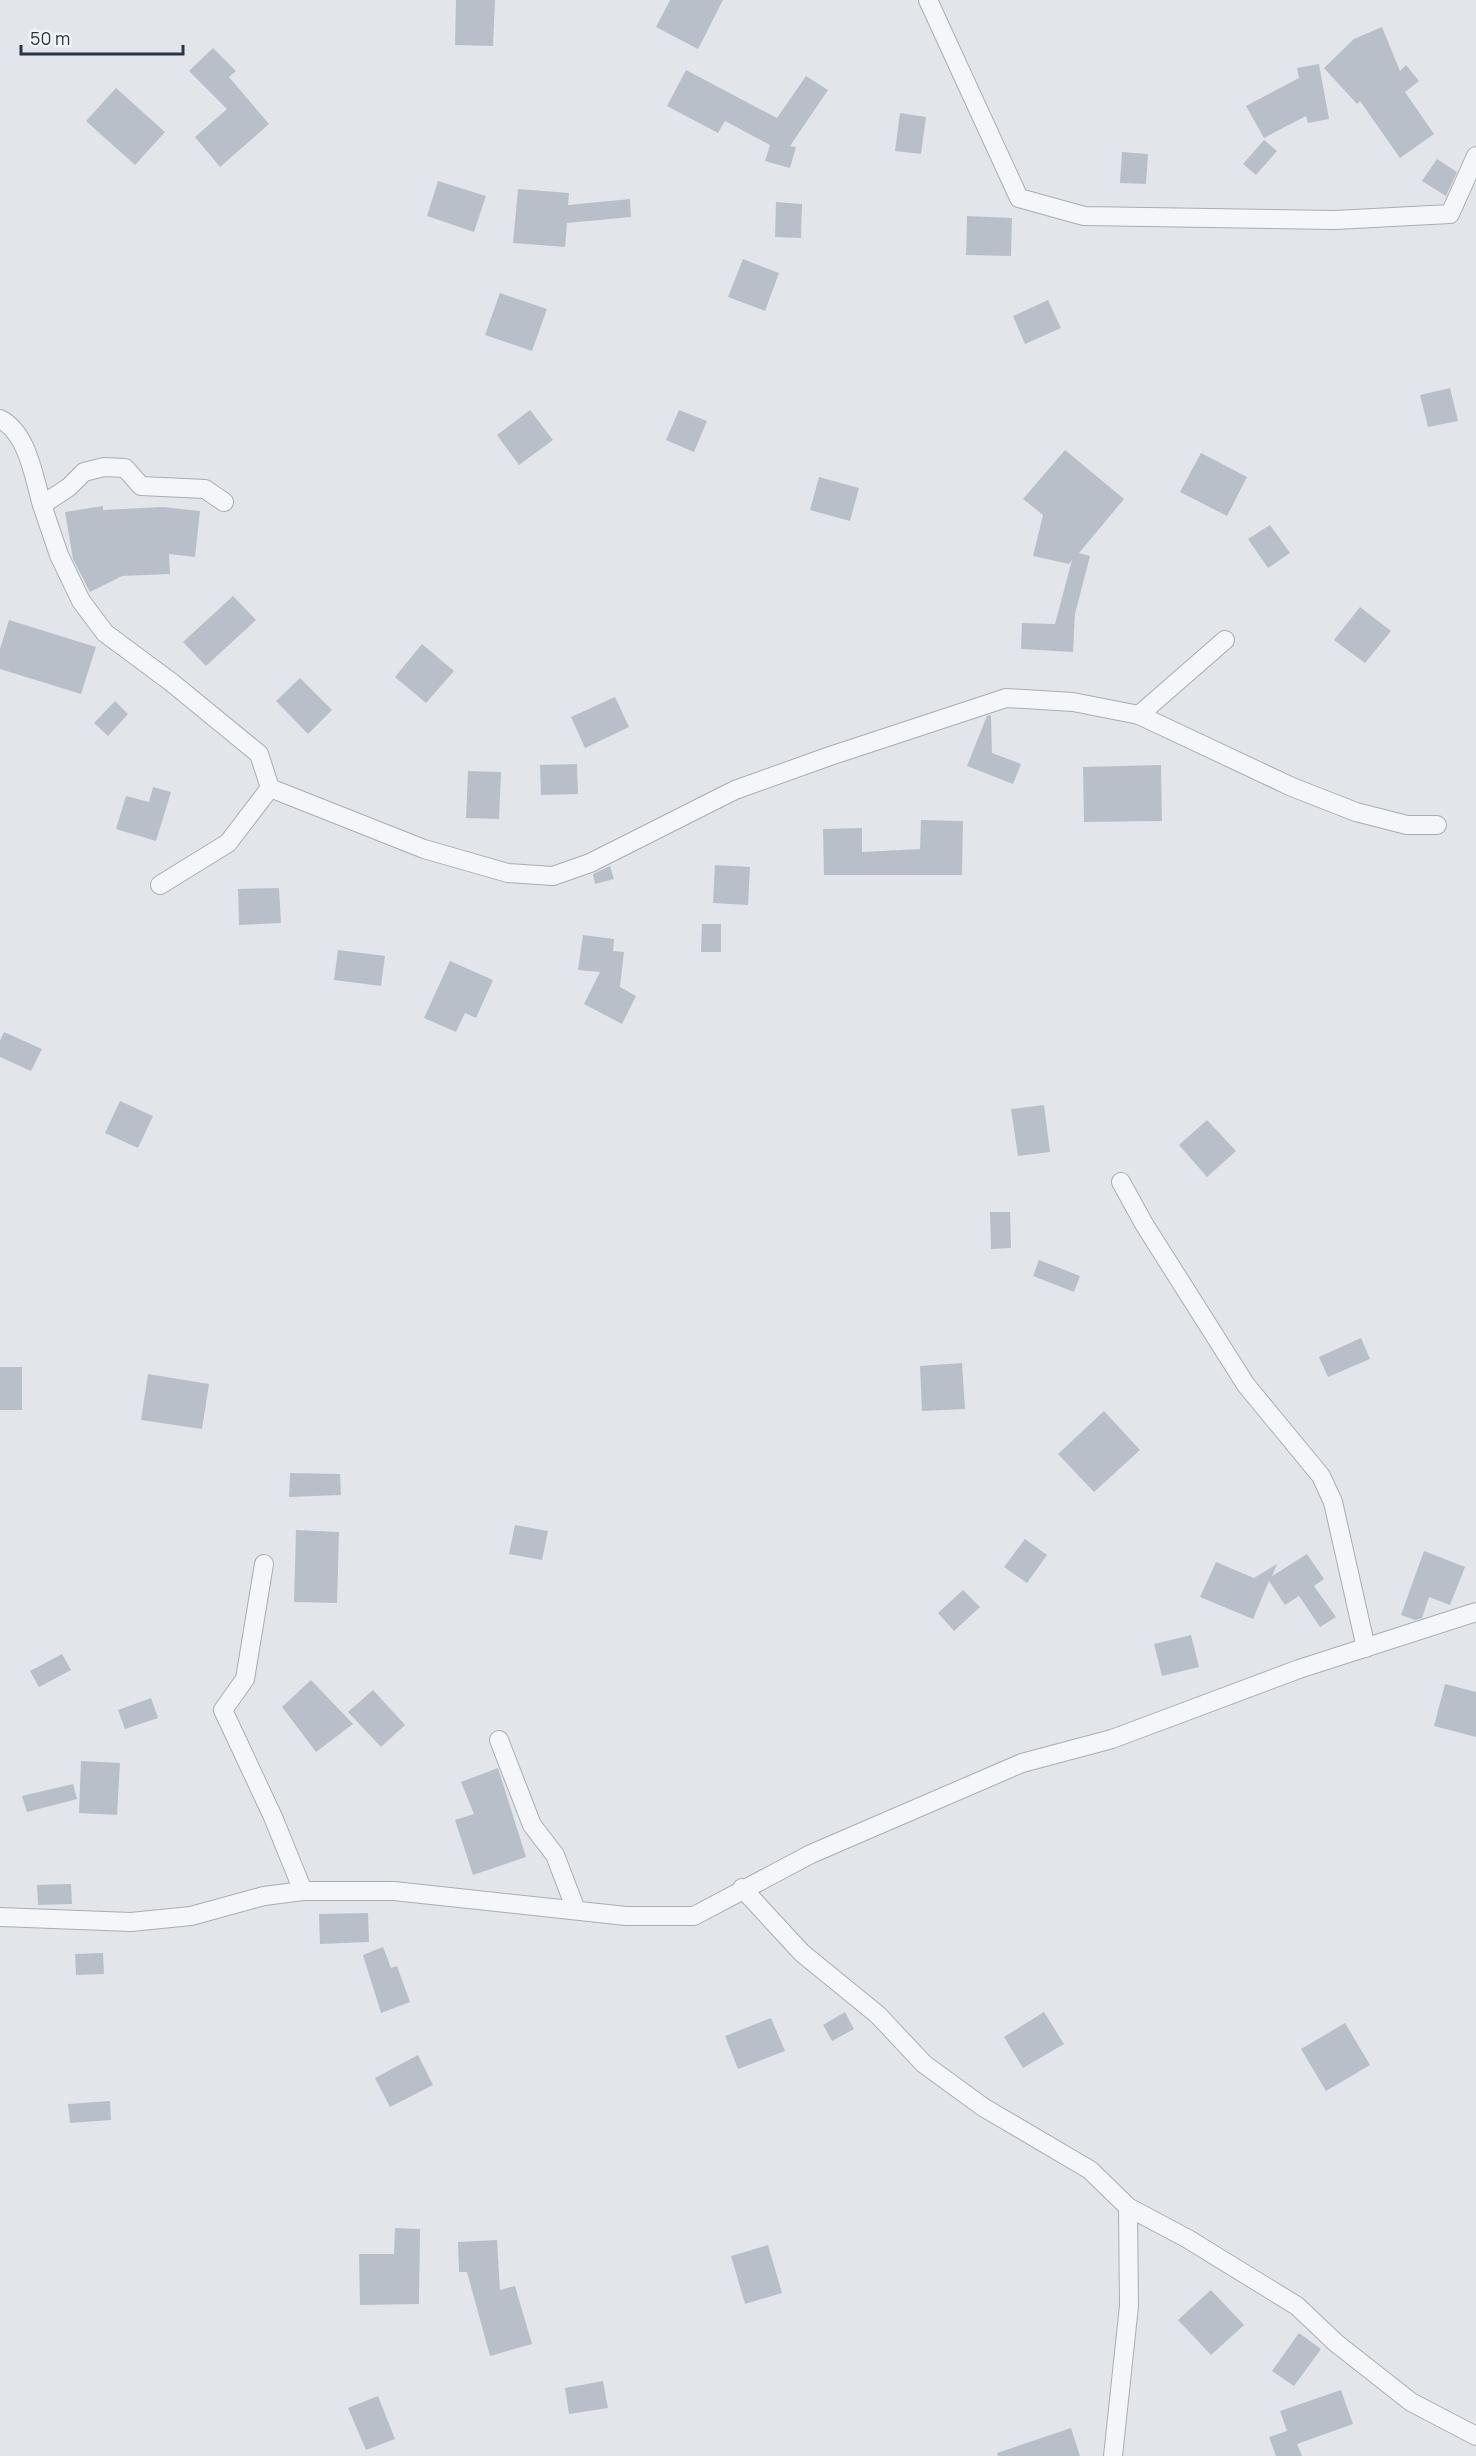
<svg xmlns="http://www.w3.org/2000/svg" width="1476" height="2456" font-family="Manrope,sans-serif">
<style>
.building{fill:#b9bfc9}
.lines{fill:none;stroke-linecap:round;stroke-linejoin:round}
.minor-casing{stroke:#a7adb6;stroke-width:20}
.minor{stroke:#f5f6f9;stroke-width:18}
</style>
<rect width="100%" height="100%" fill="#e2e6eb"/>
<!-- building -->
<g class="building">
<polygon points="456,0 495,0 493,46 455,45"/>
<polygon points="670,0 723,0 698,49 656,27"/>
<polygon points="1382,27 1400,71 1406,65 1419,81 1405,92 1434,134 1400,158 1360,101 1357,104 1324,68 1354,39"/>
<polygon points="213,48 236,71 229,77 269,124 220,167 195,137 227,109 189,71"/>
<polygon points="1319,64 1329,119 1308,123 1306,116 1264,138 1246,106 1299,78 1297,68"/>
<polygon points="686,70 777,118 806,76 828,90 790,146 796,147 790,168 765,161 770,145 725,121 718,133 667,106"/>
<polygon points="116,88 165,132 135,165 86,121"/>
<polygon points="900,113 926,117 921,154 895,151"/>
<polygon points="1264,140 1277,151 1256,175 1243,164"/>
<polygon points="1122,152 1148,154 1146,184 1120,183"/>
<polygon points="1437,159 1457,172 1446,196 1422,181"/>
<polygon points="438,181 486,196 474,232 427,216"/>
<polygon points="518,189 569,193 568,205 630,199 631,217 567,223 565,247 513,243"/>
<polygon points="776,202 802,204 801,238 775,237"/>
<polygon points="967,216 1012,218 1011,256 966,255"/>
<polygon points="743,259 779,273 765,311 728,297"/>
<polygon points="500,293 547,309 532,351 485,335"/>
<polygon points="1048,300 1061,328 1025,344 1013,316"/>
<polygon points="1450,388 1458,421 1428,427 1420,395"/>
<polygon points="530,410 553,440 519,465 497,435"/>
<polygon points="679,410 707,421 694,452 666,440"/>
<polygon points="1065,450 1124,499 1079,553 1090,556 1075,614 1073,652 1021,649 1022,623 1055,624 1072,560 1069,564 1033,556 1043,515 1023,499"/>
<polygon points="1201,453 1247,477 1227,516 1180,492"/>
<polygon points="819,477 859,488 850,521 810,510"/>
<polygon points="103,506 103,510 163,507 200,511 195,557 169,554 170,574 122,576 90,592 73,559 65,512"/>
<polygon points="1270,525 1290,553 1268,568 1248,539"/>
<polygon points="233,596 256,620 206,666 183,642"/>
<polygon points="1360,607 1391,631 1365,663 1334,640"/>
<polygon points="9,620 96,647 81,694 0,669 0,649"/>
<polygon points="422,644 454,671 426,703 395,677"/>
<polygon points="300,678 332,710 308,734 276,701"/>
<polygon points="615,697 629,727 585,748 571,717"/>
<polygon points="115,701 128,714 108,736 94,723"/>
<polygon points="991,715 992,753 1021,764 1013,784 967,766 987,716"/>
<polygon points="577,764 578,794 541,795 540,765"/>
<polygon points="1161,765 1162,821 1084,822 1083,767"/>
<polygon points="468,771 501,772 499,819 466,818"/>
<polygon points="153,787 171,792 156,841 116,829 126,796 149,802"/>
<polygon points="921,820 963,821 962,875 824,875 823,829 862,828 862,852 920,849"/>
<polygon points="715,865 750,867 748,905 713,903"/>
<polygon points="610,866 614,879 595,884 593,874"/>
<polygon points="279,888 281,923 239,925 238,889"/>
<polygon points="702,924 721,924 721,952 701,952"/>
<polygon points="583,935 614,939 613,951 624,952 620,987 636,996 622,1024 584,1004 600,972 578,970"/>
<polygon points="338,950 385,956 381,986 334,980"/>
<polygon points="450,961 493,980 476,1018 465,1013 456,1032 424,1018"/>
<polygon points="4,1032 42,1049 31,1071 0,1057 0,1041"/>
<polygon points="120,1101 153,1116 138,1148 105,1133"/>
<polygon points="1044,1105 1050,1152 1018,1156 1011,1109"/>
<polygon points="1207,1120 1236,1151 1207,1177 1179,1145"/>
<polygon points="990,1212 1010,1212 1011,1248 991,1249"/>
<polygon points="1039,1260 1080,1276 1074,1292 1033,1276"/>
<polygon points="1361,1338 1370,1359 1328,1377 1319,1357"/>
<polygon points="962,1363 965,1409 922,1411 920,1366"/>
<rect x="0" y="1367" width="22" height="43"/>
<polygon points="148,1374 209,1384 202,1429 141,1420"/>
<polygon points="1104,1411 1140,1450 1094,1492 1058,1454"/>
<polygon points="290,1473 340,1474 341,1495 289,1497"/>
<polygon points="515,1525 548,1531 542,1560 509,1554"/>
<polygon points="296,1530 339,1532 337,1603 294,1602"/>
<polygon points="1025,1539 1047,1555 1027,1583 1004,1567"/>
<polygon points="1424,1551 1465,1567 1450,1605 1429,1597 1422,1618 1415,1620 1401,1615"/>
<polygon points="1307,1554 1324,1579 1314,1586 1336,1617 1320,1627 1299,1596 1285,1605 1269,1581 1253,1619 1200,1597 1216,1562 1254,1578 1277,1564 1272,1576"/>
<polygon points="963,1590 980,1607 954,1631 938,1613"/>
<polygon points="1191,1635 1199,1667 1162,1676 1154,1644"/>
<polygon points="62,1654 71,1670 39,1687 30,1671"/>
<polygon points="311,1680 353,1724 316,1752 282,1707"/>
<polygon points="1445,1684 1476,1692 1476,1737 1434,1726"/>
<polygon points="373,1690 405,1725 381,1747 348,1712"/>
<polygon points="151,1698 158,1718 125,1729 118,1710"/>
<polygon points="81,1761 120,1763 117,1815 79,1813"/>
<polygon points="498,1768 526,1857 473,1875 455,1820 474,1814 461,1782"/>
<polygon points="73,1784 77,1799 27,1812 22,1796"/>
<polygon points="71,1884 72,1904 38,1905 37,1885"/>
<polygon points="368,1913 369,1942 320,1944 319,1914"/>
<polygon points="383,1947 391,1968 397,1966 410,2002 381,2013 363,1955"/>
<polygon points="103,1953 104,1974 76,1975 75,1954"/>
<polygon points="845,2012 854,2029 832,2041 823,2025"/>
<polygon points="1044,2012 1064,2044 1023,2068 1004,2037"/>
<polygon points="771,2018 785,2051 738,2069 725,2036"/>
<polygon points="1345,2023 1370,2065 1326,2091 1301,2049"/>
<polygon points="418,2055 433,2085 390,2107 375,2078"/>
<polygon points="110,2101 111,2120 70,2123 68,2104"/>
<polygon points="395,2228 420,2229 419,2304 360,2305 359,2254 394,2254"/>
<polygon points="497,2240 500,2290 515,2286 532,2344 490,2356 467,2272 459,2272 458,2242"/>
<polygon points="768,2245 782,2293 745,2304 731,2256"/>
<polygon points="1211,2290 1244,2325 1211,2355 1178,2320"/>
<polygon points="1299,2333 1321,2349 1294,2386 1272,2371"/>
<polygon points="603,2381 608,2408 569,2414 565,2388"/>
<polygon points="1341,2390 1353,2424 1297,2444 1302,2456 1276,2456 1269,2437 1287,2431 1280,2411"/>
<polygon points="378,2396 395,2439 366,2450 348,2408"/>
<polygon points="1071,2428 1080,2456 998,2456 997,2453"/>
</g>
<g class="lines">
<!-- minor casing -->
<g class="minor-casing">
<g id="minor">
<polyline points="928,0 1019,198 1084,216 1335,220 1450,214 1476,156"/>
<path d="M0,419C28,433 34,478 42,505L69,487L84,472L104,467L125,468L141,486L205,489L224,502"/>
<polyline points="42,505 59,555 81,601 105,633 171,682 259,754 270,788 424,849 508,873 553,876 590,863 735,790 830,756 1006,698 1073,702 1139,715 1292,787 1356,812 1407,825 1437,825"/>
<polyline points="1139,715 1225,640"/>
<polyline points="160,885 228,843 270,788"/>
<polyline points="1121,1182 1144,1224 1246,1385 1321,1476 1333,1502 1366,1648"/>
<polyline points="264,1564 245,1679 223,1710 273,1817 303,1891"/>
<polyline points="499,1740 532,1825 555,1855 576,1910"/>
<polyline points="742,1888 802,1953 878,2015 924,2064 983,2107 1090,2170 1128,2207 1188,2239 1297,2306 1336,2343 1411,2402 1476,2436"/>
<polyline points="0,1917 131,1922 191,1916 264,1896 303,1891 394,1891 626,1916 694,1916 811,1854 1022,1763 1112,1739 1299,1669 1476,1612"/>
<polyline points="1113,2456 1129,2306 1128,2207"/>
</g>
</g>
<!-- minor -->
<use href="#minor" class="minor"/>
</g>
<!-- scale -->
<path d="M21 45v9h162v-9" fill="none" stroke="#293444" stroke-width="3"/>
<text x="30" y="45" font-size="18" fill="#293444" stroke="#f2f5f8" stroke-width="4.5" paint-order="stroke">50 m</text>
</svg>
